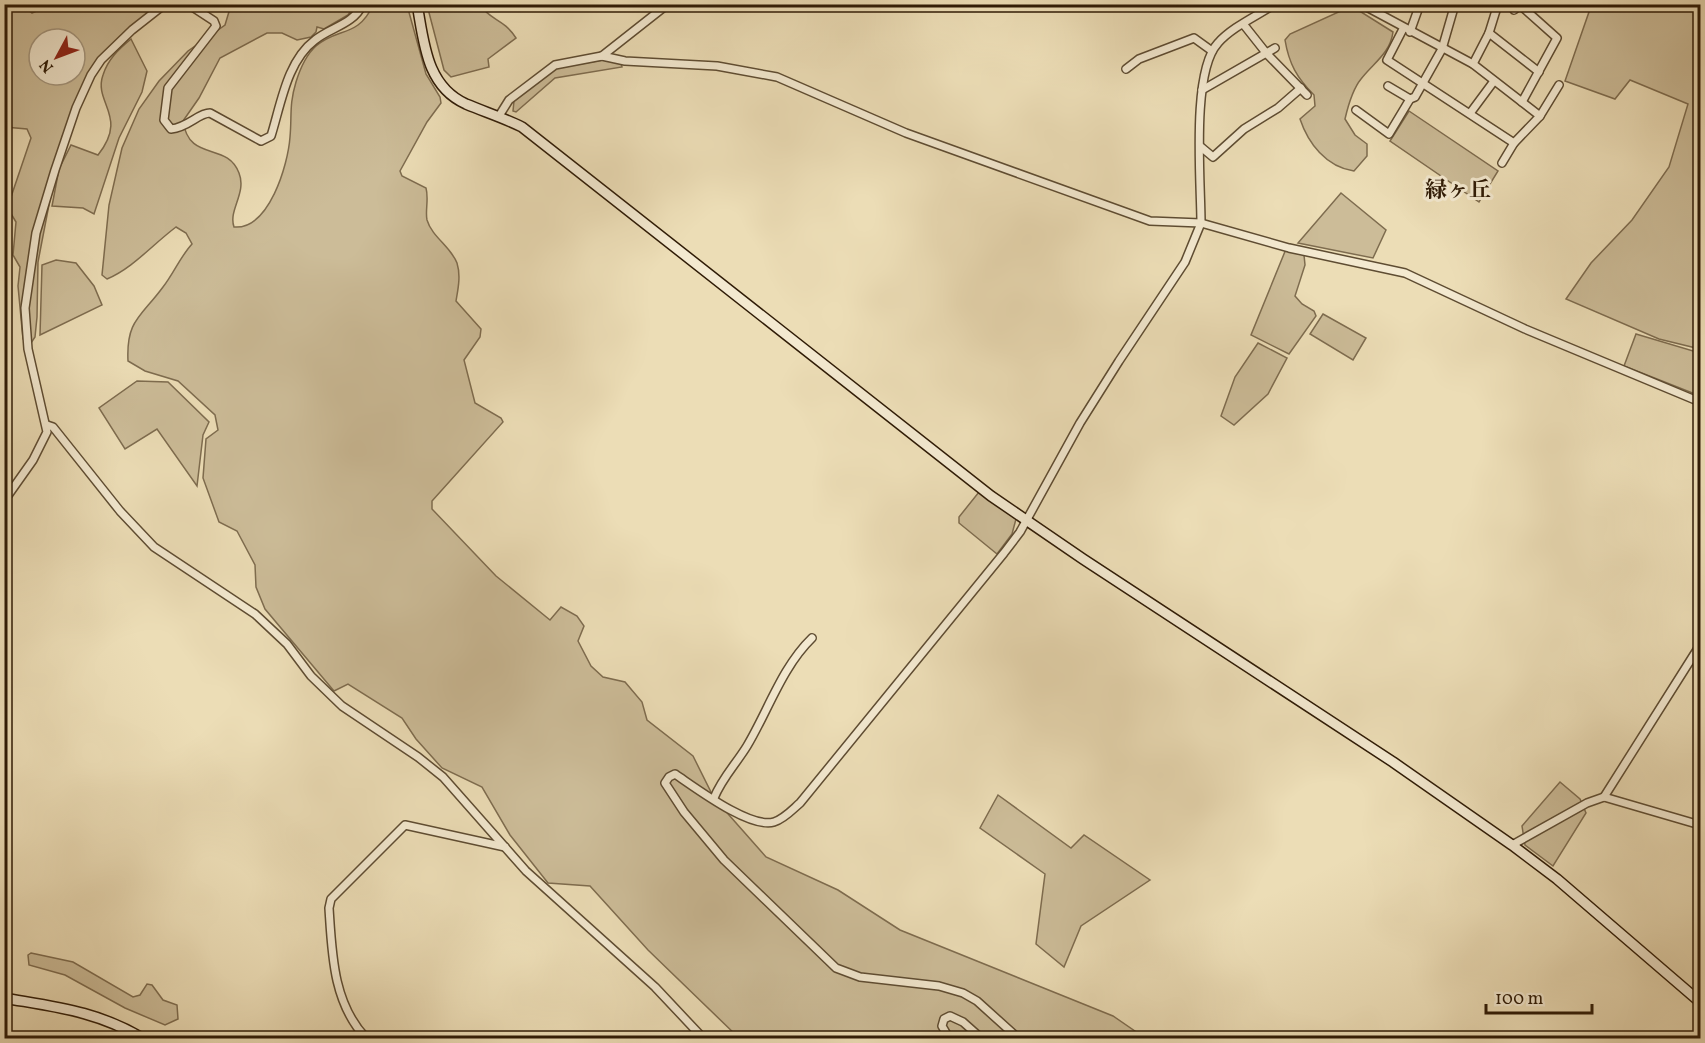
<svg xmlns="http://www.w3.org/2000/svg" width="1705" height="1043" font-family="Vollkorn,'Noto Serif JP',serif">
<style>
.green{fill:#ccbc98;stroke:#7e6c4f;stroke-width:1.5;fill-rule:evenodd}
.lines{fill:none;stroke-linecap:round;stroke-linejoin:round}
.street-casing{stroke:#5e4c32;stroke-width:10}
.secondary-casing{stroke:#2f1b06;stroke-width:12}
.street{stroke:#f3e9d0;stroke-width:7}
.secondary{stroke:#f3e9d0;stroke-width:9}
.labels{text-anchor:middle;stroke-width:6;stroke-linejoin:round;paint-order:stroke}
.neighbourhood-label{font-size:22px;font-weight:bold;fill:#2f1b06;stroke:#f3e9d0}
</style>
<rect width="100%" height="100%" fill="#ecddb6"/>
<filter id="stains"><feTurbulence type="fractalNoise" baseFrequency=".00333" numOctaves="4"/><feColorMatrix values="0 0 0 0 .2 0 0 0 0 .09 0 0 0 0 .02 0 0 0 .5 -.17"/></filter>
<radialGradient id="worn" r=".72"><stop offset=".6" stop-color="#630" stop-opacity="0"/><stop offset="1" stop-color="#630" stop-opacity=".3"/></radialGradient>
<!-- green -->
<g class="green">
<path d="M23,5L32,13L43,8L42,5H160L131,26L100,66L62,137L38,262L37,317L35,337L31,343L23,339L18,286L20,267L13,255L16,222L10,212L11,197L31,138L27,129L5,127L4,12ZM39,39H75V75H39Z"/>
<path d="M231,5H355L348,15L324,29L317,27L316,32L311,37L297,40L282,33H267L220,58L199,98L183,121C189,163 227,141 239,173C247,193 228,210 234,227C269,230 288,165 290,137C292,115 289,105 296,82C300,69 306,55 316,46C338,27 358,38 373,5H407L426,74L440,97L441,103L427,122L400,171L402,176L426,188C429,199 425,211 427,220C432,237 451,247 457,263C461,276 458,289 456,301L481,329L480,337L464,360L475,403L501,418L503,422L432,501V509L496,576L550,620L561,607L577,616L584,626L578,641L591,666L603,677L625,682L642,702L647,720L693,756L714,798L766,857L838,890L900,930L1113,1016L1145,1038H739L648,950L590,886L548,883L510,835L482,787L442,768L416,739L402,718L348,684L334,691L265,609L256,587L255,565L237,531L219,522L203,478L206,439L218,430L215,415L178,381L145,371L128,361C126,320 141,317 163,287C174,273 180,257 192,244L186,233L176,227C152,245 133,268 107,279L102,275L109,205L122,148L139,109L159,81L188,51L225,25Z"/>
<path d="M427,5H480C491,21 503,18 516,38L488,59L489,67L451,77L444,70Z"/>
<polygon points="1595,5 1700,5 1700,349 1659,339 1566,299 1591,263 1632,220 1669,167 1688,104 1630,80 1615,99 1565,81 1589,12"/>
<path d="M1345,9L1358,10L1393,32C1390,54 1373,63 1361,79C1352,90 1348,106 1345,119L1355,135L1367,144V156L1354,171C1326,167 1308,143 1300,119L1315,106L1314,95C1297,78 1289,64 1285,40L1290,34Z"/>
<path d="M131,39L147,71L142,92L119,138L94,214L83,208L52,206L59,169L71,145L98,155C129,116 93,103 103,75C108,59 119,49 131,39Z"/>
<polygon points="603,60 621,63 622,67 555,78 516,112 513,111 514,101 557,68"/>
<polygon points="1409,111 1498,171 1479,202 1390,141"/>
<polygon points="1341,193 1386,230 1373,258 1298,243"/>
<polygon points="1286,249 1304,255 1305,265 1295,296 1302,304 1314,311 1316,316 1289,354 1251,335"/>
<polygon points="56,260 76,263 94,286 102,305 40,335 42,265"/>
<polygon points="1323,314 1366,338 1353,360 1310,334"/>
<polygon points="1636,334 1700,353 1700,396 1624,366"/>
<polygon points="1258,343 1287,358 1268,394 1234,425 1221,416 1235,377"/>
<polygon points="137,381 168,382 209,422 203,435 197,486 157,429 125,449 99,408"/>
<polygon points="979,492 1016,519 1012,534 997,554 959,523 959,517"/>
<polygon points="1560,782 1580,799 1586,813 1553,866 1525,845 1522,826"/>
<polygon points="998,795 1071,848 1084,835 1150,880 1081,926 1064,967 1036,944 1045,874 980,828"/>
<polygon points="31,953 73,962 133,997 140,995 147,984 152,985 163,1000 177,1005 178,1019 165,1025 125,1008 65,975 29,965 28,955"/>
</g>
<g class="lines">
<!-- street casing -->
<g class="street-casing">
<g id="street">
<path d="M188,4L214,21L216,26L168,88L164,120L171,129C189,127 198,113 210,113L261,141L271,136C281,104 287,61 315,40C331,27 353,25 363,4"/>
<polyline points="1361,4 1473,64 1522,102 1557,38 1520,5 1514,10"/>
<polyline points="1244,25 1267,54 1307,95"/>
<polyline points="1403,29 1387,60 1514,143"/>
<polyline points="1410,32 1420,4"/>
<polyline points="1489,33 1498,4"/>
<polyline points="602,56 668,4"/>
<polyline points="1473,64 1489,33 1539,72"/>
<polyline points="1126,69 1139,59 1194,38 1212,51"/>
<polyline points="1388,86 1410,99"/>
<polyline points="1202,90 1275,48"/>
<polyline points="1522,102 1540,116"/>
<polyline points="1356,110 1389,134 1410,99 1415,97 1442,49 1455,4"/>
<polyline points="1471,112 1494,81"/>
<polyline points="499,116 509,100 555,65 602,56 625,61 717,66 777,77 906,133 1150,221 1201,223 1289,248 1405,273 1525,329 1700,402"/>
<polyline points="1201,147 1213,157 1244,129 1278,108 1301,88"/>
<polyline points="1502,163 1514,143 1540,116 1559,85"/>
<polyline points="47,425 53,427 120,511 154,547 255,614 287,644 311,676 342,706 418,757 443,777 526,871 655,987 703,1038"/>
<polyline points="4,501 33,460 47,432 28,349 25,308 36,233 55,170 76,108 91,75 101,60 132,30 165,4"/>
<polyline points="1604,797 1700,645"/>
<path d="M714,798C722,778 736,764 747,746C768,711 782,667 812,638"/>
<polyline points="1512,845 1587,803 1604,797 1700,825"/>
<path d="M366,1038C333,1003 332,954 329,908L331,899L405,825L505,847"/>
<polyline points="949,1038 942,1026 944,1019 950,1016 963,1022 981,1038"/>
<path d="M1018,1038L977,1001L963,993L939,986L860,977L836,968L724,860L684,812L665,783L669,777L675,774C696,788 750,829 774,822C784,819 792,810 800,803L1004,553L1020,532L1080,423L1119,361L1185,262L1201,223C1201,182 1191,72 1218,43C1232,27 1257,16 1275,4"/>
</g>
</g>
<!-- secondary casing -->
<g class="secondary-casing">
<g id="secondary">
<path d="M417,4C424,42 426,86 466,104C485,112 504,118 522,127L991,496L1083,559L1393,762L1512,845L1557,879L1700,1002"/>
<path d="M4,998C55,1007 97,1011 142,1038"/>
</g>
</g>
<!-- street -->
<use href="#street" class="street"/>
<!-- secondary -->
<use href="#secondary" class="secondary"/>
</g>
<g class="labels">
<!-- neighbourhood labels -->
<g class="neighbourhood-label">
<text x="1458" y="197">緑ヶ丘</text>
</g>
</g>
<!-- margin -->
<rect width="1705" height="1043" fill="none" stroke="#ecddb6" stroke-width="24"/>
<rect x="6" y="6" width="1693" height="1031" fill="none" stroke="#2f1b06" stroke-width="3"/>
<rect x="12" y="12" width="1681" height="1019" fill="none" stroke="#2f1b06" stroke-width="1.5"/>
<!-- north arrow -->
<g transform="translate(57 57) rotate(229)"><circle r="28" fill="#f3e9d0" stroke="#a5977f" stroke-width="1.5"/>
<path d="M0-4.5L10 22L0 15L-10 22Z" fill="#8f2418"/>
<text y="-9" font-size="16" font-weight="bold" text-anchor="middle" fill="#2f1b06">N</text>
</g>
<!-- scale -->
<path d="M1486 1004v9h106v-9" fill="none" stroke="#2f1b06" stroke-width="3"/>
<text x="1495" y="1004" font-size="18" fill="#2f1b06" stroke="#f3e9d0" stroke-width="4.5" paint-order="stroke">100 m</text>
<rect width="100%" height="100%" filter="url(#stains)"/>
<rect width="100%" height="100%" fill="url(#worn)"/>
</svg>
